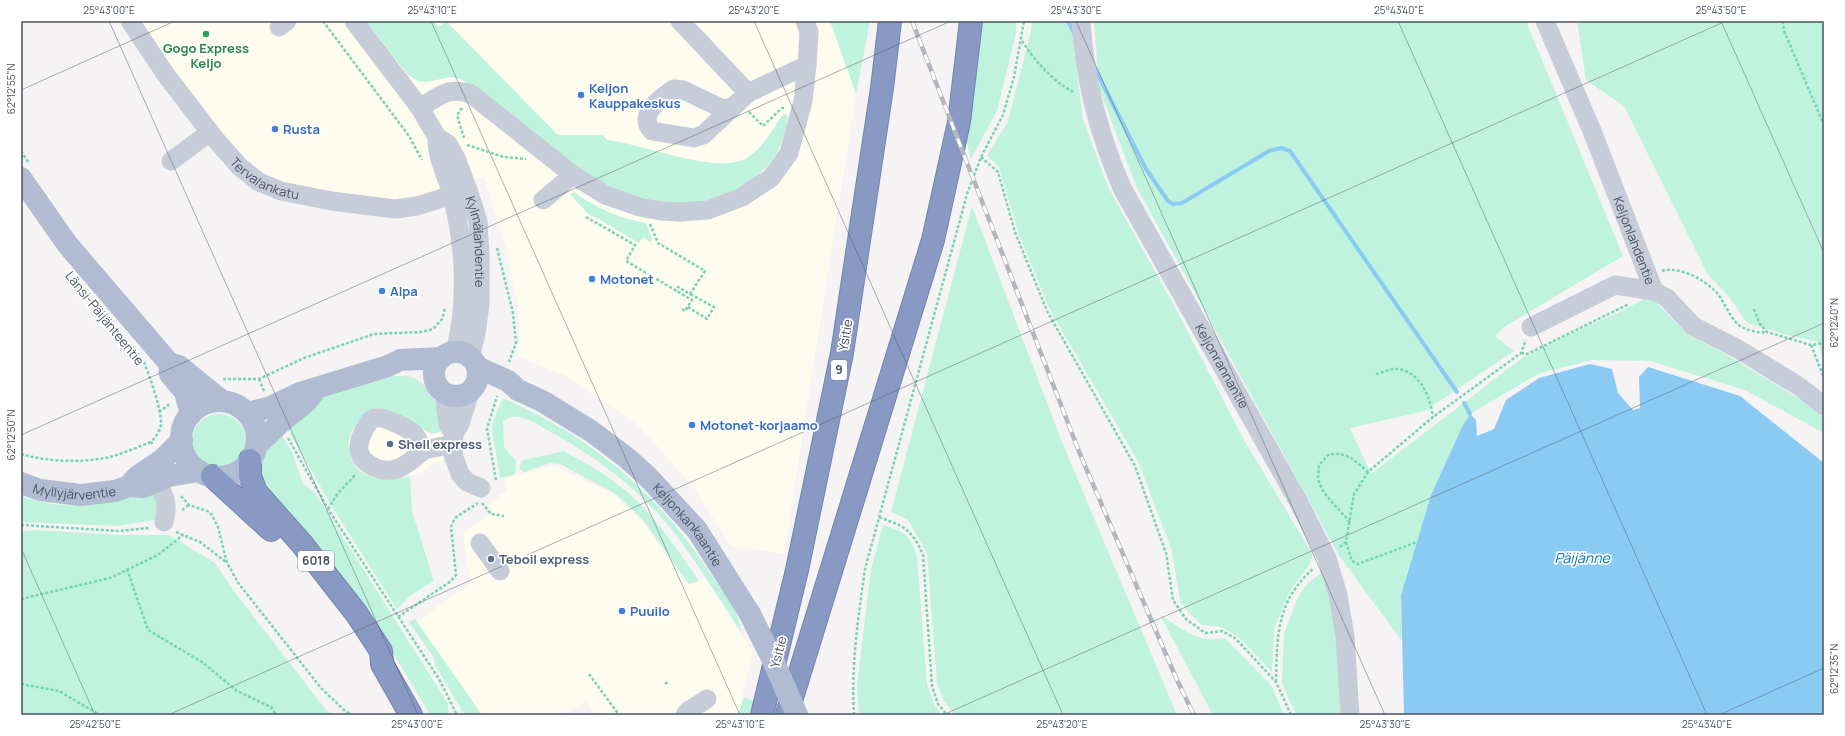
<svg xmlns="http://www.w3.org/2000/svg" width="1845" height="736" font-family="Manrope,sans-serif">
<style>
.commercial{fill:#fefcee}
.green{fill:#c0f3dd}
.water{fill:#8bcbf3}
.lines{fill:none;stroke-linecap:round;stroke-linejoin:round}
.stream{stroke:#8bcbf3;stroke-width:4}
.highway-casing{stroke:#7385b0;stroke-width:24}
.path{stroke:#75d4b6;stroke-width:2.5;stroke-dasharray:3 2;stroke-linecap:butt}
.minor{stroke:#c6ccd8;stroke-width:19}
.major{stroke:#b1bcd2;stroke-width:22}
.highway{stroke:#889ac4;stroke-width:22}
.rail-casing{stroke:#b4b6bd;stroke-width:4.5}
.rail{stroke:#fff;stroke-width:3;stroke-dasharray:9;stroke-linecap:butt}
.major-bridge{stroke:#b1bcd2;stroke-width:22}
.ticks{fill:none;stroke:#495162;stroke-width:1;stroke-opacity:0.45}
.leisure-dot{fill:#2e9e5b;stroke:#fff;stroke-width:1.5}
.shop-dot{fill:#3f7fe0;stroke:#fff;stroke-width:1.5}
.service-dot{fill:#5c6f8a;stroke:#fff;stroke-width:1.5}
.labels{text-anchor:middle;stroke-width:3.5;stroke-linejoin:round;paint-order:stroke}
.shield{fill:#fff;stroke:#808591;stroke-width:1}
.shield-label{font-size:12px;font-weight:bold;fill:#495162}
.leisure-label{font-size:13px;font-weight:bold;fill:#27864d;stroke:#fff}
.shop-label{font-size:13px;font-weight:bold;fill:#366cbe;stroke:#fff;text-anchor:start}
.street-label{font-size:13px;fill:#495162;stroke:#fff}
.service-label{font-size:13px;font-weight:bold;fill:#4e5e75;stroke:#fff;text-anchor:start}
.water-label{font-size:14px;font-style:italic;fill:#0274bb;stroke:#fff}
.neatline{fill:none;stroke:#495162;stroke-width:1.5}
.ticks-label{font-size:10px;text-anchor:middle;fill:#495162}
</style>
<rect width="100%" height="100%" fill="#f5f3f3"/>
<!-- commercial -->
<g class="commercial">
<polygon points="138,21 830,21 856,94 784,554 731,546 694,488 639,426 566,376 516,356 520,339 518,304 506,249 484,177 400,202 280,183 244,163 171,71"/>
<polygon points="375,408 444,431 445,458 438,464 432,464 422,472 401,478 378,478 359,470 352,457 348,440 353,428 360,416"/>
<polygon points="550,466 557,467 615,495 643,522 687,585 706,579 753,653 738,715 596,715 586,701 563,715 482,715 417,622 469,584 469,575 463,533 493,512 489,505 500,498 499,495 507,493 504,479"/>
</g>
<!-- green -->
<g class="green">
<path d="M366,21H433L439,27L446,21L558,135H603L607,140C641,143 722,178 750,156C764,146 774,127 784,113L788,116C784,149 770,169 742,187C703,213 662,205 620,190C612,187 602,185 595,181C582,174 570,162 559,153C531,131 503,109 475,87L460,79L451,77L427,82L418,81L408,75Z"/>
<polygon points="830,21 870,21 856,94"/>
<polygon points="978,21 1017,21 1015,37 997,111 971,159 966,139"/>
<polygon points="1032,21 1072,21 1074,50 1083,119 1108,187 1177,311 1244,440 1313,555 1309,565 1290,591 1274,629 1272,672 1237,636 1221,627 1202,625 1189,613 1180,601 1172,551 1138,461 1050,310 1019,235 999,167 987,156 1008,121 1031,31"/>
<polygon points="1094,21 1526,21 1623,256 1504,327 1495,336 1514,351 1425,411 1350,428 1371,474 1522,358 1570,334 1616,314 1650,296 1686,333 1732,358 1796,397 1824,417 1824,433 1745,390 1650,361 1591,360 1538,374 1470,414 1462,427 1431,495 1401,595 1402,641 1340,557 1136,186 1099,88"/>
<polygon points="1577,21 1824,21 1824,364 1818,342 1783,334 1747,323 1730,298 1707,273 1624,106 1586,80"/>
<path d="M574,192C597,209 619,218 646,223L652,239L650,242L643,237L639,243L597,218L589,215L570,194Z"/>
<polygon points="972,206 1062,442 1177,715 955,715 944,701 937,684 927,553 908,520 891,512"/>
<path d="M395,376C400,376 406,375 411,377C431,384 441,411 444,431L432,434L381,409L375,408C352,419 338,449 359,470C370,482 395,479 410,477L412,511L434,581L411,595L397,609L334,510L285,425L326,395L367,379Z"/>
<path d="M503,398C595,439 659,494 714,579C725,594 740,613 741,632C721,601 701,569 679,539C645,493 598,458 549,431C535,423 517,410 503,421L504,447L516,461L515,474L502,478L500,477L492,431L493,421Z"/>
<circle cx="219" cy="441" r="27"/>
<path d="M282,436L292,452L303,484L315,493L447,702L449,715H430L389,646L261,487C257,457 259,455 282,436Z"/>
<path d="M564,451C583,462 604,473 621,487C651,509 678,551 699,581L689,584L644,521L616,494L560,464L550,463L524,472L519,468L523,460Z"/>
<path d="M149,491L158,494L162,506L155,520L118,526L21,522V496C63,512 108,504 149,491Z"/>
<path d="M883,525C905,532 910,534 917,557L927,685L935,706L942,715H859L857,686L871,569Z"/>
<polygon points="35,530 120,535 169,535 215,563 233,590 326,710 333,715 21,715 21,531"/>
<polygon points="1321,573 1332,604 1339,660 1340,715 1296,715 1282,683 1284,633 1297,600 1306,585"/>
<path d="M1160,615C1183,629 1197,644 1225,638L1272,686L1284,715H1213Z"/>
<polygon points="415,619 482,715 465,715 435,665 434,658 409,622"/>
<polygon points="744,697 754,701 750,715 738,715"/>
</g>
<!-- water -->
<polygon class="water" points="1590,364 1612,369 1618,393 1633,410 1640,408 1639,377 1648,367 1740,396 1824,463 1824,715 1404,715 1401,595 1431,495 1462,427 1470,414 1476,420 1477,436 1494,429 1506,400 1539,378"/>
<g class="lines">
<!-- stream -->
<g class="stream">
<polyline points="1068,21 1075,35"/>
<polyline points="1094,67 1146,169 1168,201 1173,204 1182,203 1269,151 1281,148 1290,151 1457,392"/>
<polyline points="1464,403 1470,414"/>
</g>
<!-- highway casing -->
<g class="highway-casing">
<g id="highway">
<polyline points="250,460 250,476 256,492 302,544 356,613 381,651 382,664 411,715"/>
<polyline points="212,476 271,530"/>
<polyline points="787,714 933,240 959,122 971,21"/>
<polyline points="762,715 797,570 842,353 882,88 890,21"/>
</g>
</g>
<!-- path -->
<g class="path">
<polyline points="323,21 409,136 422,160"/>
<polyline points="1783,21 1784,31 1824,125"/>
<path d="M1022,41C1036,62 1052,81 1075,93"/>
<polyline points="462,108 457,115 464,138"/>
<polyline points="749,112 763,126 782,108 785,108"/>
<polyline points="467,145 504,157 526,159"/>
<polyline points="21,151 28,162"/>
<polyline points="981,157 998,172 1015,232 1047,311 1135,466 1166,553 1173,600 1186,619 1205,633 1222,631 1235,638 1276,682 1291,715"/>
<polyline points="586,217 635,245 626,261 692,300 685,311 680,308"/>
<polyline points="650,224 658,243 705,271 690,294 678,287 676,291"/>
<polyline points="497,248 513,313 516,343 509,362"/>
<path d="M1662,271C1678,266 1701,278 1713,289C1724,298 1728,317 1740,326C1748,331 1758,333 1767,332"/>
<polyline points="71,278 93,306 103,315"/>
<polyline points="688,307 707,319 714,307 690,294"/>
<polyline points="1754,309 1760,324 1767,332 1811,345 1824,343"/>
<polyline points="1811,345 1824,378"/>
<polyline points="1521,353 1527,354 1629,304"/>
<path d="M144,362C150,377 161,408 161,423C161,430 156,437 151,442L153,445"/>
<path d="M1376,374C1382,373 1391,368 1397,369C1421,372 1430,397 1433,417"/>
<polyline points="223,379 259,379 304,358 374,334 421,332 433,329 442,319 445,309"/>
<polyline points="259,379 264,391"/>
<polyline points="159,412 171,403"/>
<polyline points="288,438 328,509 439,679 457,715"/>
<path d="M21,454C48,462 82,463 110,457C124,453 138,447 151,442"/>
<polyline points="496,480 487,429 497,396"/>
<polyline points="181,496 189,505 210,512 218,527 227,563 239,584 321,688 344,710 352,715"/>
<polyline points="482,503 491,514 504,516"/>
<polyline points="328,509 338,493 356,474"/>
<polyline points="182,510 189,505"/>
<path d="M879,517C905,527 911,528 923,555L932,686L938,704L947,715"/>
<path d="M1350,522L1324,493L1318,480L1319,465L1328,455C1346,450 1356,462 1368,472"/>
<polyline points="21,525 119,531 149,528"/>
<polyline points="176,532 200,542 226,562"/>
<polyline points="1346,542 1352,561 1358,564 1417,542"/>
<polyline points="1340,547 1346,542 1354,494 1368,472 1433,417 1521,353 1526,340"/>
<polyline points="127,569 148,630 202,662 237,691 271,707 276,715"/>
<polyline points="21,599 110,578 158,555 183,535"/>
<polyline points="398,617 451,581 456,575 451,527 455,518 478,503"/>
<polyline points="589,674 619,715"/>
<path d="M1276,682C1277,636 1276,601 1314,568"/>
<polyline points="21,684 59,691 100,715"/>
<polyline points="665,684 669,681"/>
<path d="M854,715C851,666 858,618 865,569L967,194L981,157L1003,115L1014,77L1024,21"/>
</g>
<!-- minor -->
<g class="minor">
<path id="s1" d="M130,21L166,75L216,140L240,167L259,182L281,191L331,201L395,209L417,206L468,190"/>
<path id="s2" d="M354,21L420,108L437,137L448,144L456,158L468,190L478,221L480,255V304L476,334L470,357"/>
<polyline points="680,21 748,93"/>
<path id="s3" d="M1081,21C1085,82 1098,131 1122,188L1298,501L1327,558L1338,595L1345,636L1350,715"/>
<path id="s4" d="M1545,21L1592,131L1654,291L1667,298L1693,326L1738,349L1800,387L1824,406"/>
<polyline points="279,27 287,21"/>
<path d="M734,106L724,109L719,107L683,90L674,89C660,98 637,115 652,131L694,138L703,135L748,93L807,65"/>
<path d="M420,108C440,96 447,86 471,94L573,175L605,195L640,207L661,211L680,212L708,210L742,197L771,178L789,153L803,101L807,65L809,32L805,21"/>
<path d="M437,137C436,157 447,176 452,195C465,245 468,302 455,352"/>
<polyline points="171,161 210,132"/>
<polyline points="543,200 573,175"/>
<polyline points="1531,327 1615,285 1654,291"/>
<polyline points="470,392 460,424 454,434 453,455 460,474 467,482 481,488"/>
<polyline points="444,393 448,424 454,434"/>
<path d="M424,450C410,462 396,476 376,468C358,460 355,449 363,432C366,426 369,420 375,418C384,416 408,428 414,434C418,439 421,445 424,450L453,444"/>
<path d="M156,481C165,496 169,505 164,522"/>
<polyline points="480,543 500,571"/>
<polyline points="685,715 688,711 707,699"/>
</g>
<!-- major -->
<g class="major">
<polyline points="21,178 67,244 169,363 170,374 185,392 191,414"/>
<circle cx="456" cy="374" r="22"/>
<polyline points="169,363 179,366 222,401"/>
<path id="s5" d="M477,367L508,381L518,390L542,401L591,431L627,458L648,477L697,530L750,614"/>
<circle cx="219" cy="439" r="38"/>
<polyline points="247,413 271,407 300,393 388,366 400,360 441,358"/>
<polyline points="256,446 280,423 306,402 313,393"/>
<polyline points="132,482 138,476 162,460 182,440"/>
<path id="s6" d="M21,483L40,490L81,495L115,491L129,486L143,487L169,476L199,471"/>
</g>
<!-- highway -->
<use href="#highway" class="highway"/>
<!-- rail casing -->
<g class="rail-casing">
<polyline id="rail" points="912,21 1080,454 1177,680 1194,715"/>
</g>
<!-- rail -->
<use href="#rail" class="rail"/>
<!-- major-bridge -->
<polyline class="major-bridge" points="750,614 772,658 797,715"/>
</g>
<!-- ticks -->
<path class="ticks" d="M109,21L418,715M431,21L740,715M754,21L1063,715M1076,21L1385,715M1398,21L1707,715M1721,21L1824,253M21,90L175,21M21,435L951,21M21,548L95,715M168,715L1726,21M943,715L1824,323M1719,715L1824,668"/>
<!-- markers -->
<circle class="leisure-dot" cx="206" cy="34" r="4"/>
<g class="shop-dot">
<circle cx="581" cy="95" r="4"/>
<circle cx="275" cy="129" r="4"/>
<circle cx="592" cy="279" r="4"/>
<circle cx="382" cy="291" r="4"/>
<circle cx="692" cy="425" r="4"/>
<circle cx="622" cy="611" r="4"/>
</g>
<g class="service-dot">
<circle cx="390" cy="444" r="4"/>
<circle cx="491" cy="559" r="4"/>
</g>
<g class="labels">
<!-- shield labels -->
<g class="shield">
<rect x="831" y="360" width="16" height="20" rx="3"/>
<rect x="298" y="551" width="36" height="20" rx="3"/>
</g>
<g class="shield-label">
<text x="839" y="374">9</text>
<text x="316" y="565">6018</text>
</g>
<!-- leisure labels -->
<g class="leisure-label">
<text x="206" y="53">Gogo Express<tspan x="206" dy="15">Keljo</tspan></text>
</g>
<!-- shop labels -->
<g class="shop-label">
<text x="589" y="93">Keljon<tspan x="589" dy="15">Kauppakeskus</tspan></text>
<text x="283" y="134">Rusta</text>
<text x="600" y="284">Motonet</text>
<text x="390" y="296">Alpa</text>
<text x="700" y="430">Motonet-korjaamo</text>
<text x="630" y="616">Puuilo</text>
</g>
<!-- street labels -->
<g class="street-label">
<text dy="5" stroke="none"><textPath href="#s1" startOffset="211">Tervalankatu</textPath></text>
<text dy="5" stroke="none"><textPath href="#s4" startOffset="237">Keljonlahdentie</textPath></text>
<text dy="5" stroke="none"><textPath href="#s2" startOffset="259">Kylmälahdentie</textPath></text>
<text transform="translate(105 318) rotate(51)" y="5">Länsi-Päijänteentie</text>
<text transform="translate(845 335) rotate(-81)" y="5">Ysitie</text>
<text dy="5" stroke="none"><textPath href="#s3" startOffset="377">Keljonrannantie</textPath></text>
<text dy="5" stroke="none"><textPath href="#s6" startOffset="55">Myllyjärventie</textPath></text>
<text dy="5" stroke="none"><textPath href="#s5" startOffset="267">Keljonkankaantie</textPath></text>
<text transform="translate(778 652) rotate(-76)" y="5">Ysitie</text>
</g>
<!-- service labels -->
<g class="service-label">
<text x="398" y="449">Shell express</text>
<text x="499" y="564">Teboil express</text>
</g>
<!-- water labels -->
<g class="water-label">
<text x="1582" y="563">Päijänne</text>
</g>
</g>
<!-- border -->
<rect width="1845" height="736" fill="none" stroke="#ffffff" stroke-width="44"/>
<rect x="22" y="22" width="1801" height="692" class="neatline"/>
<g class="ticks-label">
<text x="109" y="14">25°43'00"E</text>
<text x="432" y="14">25°43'10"E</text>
<text x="754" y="14">25°43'20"E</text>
<text x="1076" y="14">25°43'30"E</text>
<text x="1399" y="14">25°43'40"E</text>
<text x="1721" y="14">25°43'50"E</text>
<text transform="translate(11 89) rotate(-90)" y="4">62°12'55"N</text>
<text transform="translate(1834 323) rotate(-90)" y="4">62°12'40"N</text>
<text transform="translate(11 435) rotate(-90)" y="4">62°12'50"N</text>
<text transform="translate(1834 669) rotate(-90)" y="4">62°12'35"N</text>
<text x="95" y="728">25°42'50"E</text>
<text x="417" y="728">25°43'00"E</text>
<text x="740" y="728">25°43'10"E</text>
<text x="1062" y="728">25°43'20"E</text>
<text x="1385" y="728">25°43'30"E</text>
<text x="1707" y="728">25°43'40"E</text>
</g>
</svg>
